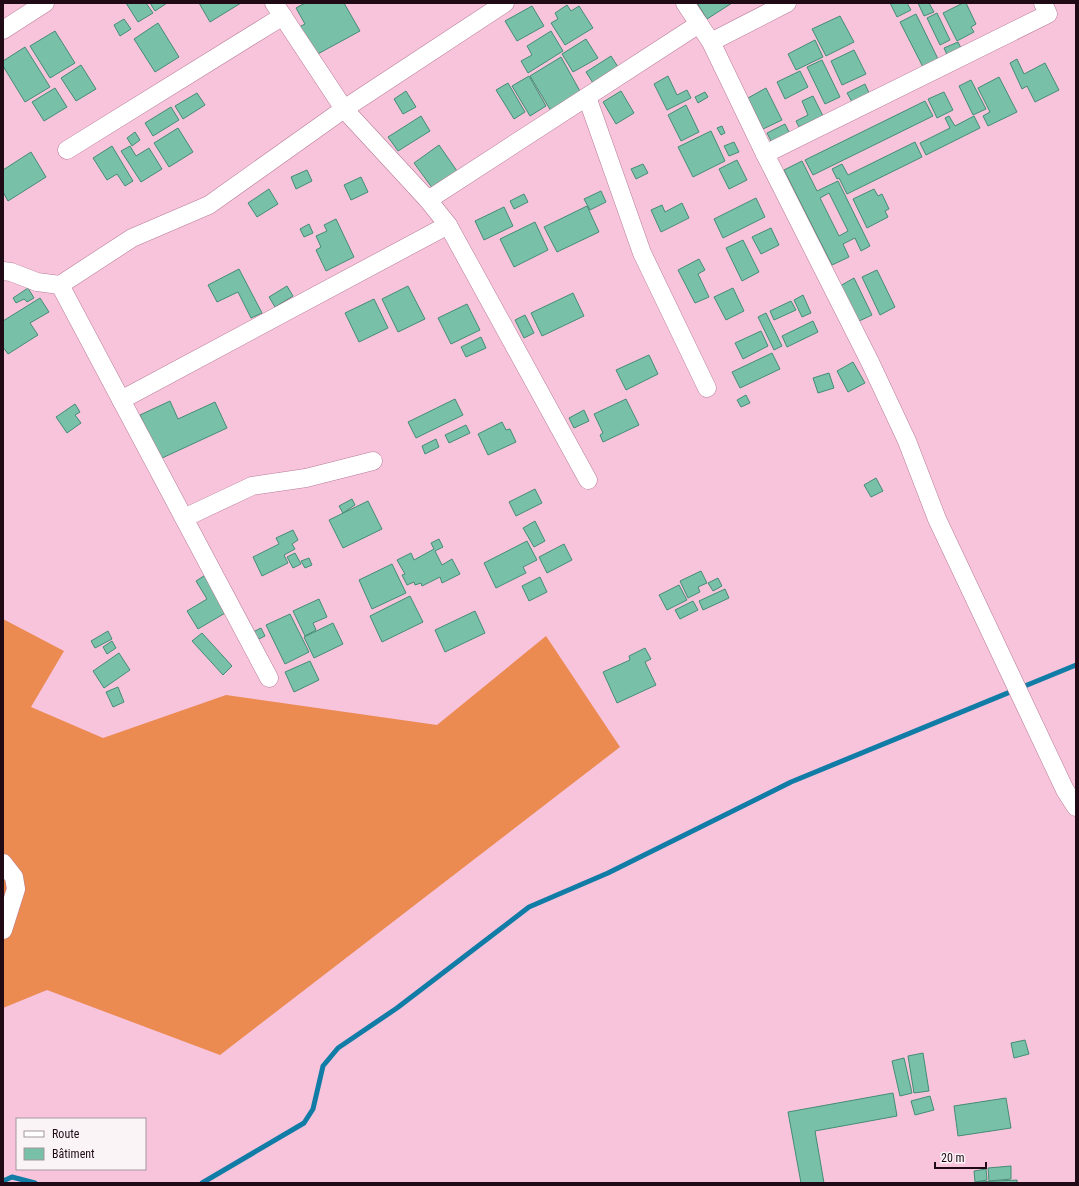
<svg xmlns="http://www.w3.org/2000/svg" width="1079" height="1186" font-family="'Roboto Condensed',sans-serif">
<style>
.forest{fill:#eb8a51}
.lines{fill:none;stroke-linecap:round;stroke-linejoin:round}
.stream{stroke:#117ca6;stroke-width:5}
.building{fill:#78c0a7;stroke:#448c75;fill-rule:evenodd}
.minor-casing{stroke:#b77c98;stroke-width:19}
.minor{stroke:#fff;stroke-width:18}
</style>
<rect width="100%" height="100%" fill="#f8c4db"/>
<!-- forest -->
<polygon class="forest" points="3,619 64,651 31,707 103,738 226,695 437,725 546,636 620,747 220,1055 47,990 3,1008"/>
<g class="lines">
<!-- stream -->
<g class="stream">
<polyline points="3,1181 12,1177 35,1183"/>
<polyline points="202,1183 304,1123 313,1109 323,1066 338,1048 397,1008 529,907 608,873 791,782 1076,665"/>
</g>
</g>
<!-- building -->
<g class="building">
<polygon points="126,3 146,3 153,13 138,22"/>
<polygon points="150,3 167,3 155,11"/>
<polygon points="199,3 241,3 210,22"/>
<polygon points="305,3 344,3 360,31 314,56 299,27 305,24 296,8"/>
<polygon points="697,3 732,3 707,19"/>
<polygon points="890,3 907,3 911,10 897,17"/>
<polygon points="918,3 929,3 934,12 924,16"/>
<polygon points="963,3 966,3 976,24 971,27 974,32 957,41 943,13"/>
<polygon points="567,5 571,11 579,6 593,28 565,45 551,23 558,19 555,13"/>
<polygon points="532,6 544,26 517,41 505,21"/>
<polygon points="937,13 950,40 940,45 927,18"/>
<polygon points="916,14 939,61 924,69 900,22"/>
<polygon points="840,16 854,42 826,56 812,29"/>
<polygon points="124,19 131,29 120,36 114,25"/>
<polygon points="158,23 179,57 155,72 134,39"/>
<polygon points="55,31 75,63 50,78 30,46"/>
<polygon points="551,31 563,51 528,73 521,61 532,55 527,46"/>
<polygon points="586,39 598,58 573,72 562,54"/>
<polygon points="815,40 823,57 796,70 788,54"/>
<polygon points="958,42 962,50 948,57 944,48"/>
<polygon points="25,47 50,87 25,102 3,66 3,61"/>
<polygon points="854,50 866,74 842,85 831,61"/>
<polygon points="611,56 618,67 593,83 586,72"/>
<polygon points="561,57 581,93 551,111 530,76"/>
<polygon points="1017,59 1024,74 1045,63 1059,90 1035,102 1027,86 1022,89 1010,63"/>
<polygon points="822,60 840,97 825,104 807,67"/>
<polygon points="81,65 96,89 76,101 61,78"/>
<polygon points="800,71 808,87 785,99 777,82"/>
<polygon points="529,76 546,106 530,116 512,86"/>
<polygon points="668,76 677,95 687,90 691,98 667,110 654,84"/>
<polygon points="999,77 1017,112 988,126 983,116 990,112 978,88"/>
<polygon points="971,80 986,109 973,115 959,86"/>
<polygon points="508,83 525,112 514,119 496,90"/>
<polygon points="865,84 869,93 852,102 847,93"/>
<polygon points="55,88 67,107 44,121 32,102"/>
<polygon points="766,88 782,120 763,129 748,98"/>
<polygon points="406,91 416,107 403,114 394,99"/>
<polygon points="621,91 634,113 616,124 603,102"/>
<polygon points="705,92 708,97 698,103 695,97"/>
<polygon points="944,92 953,110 937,118 928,99"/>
<polygon points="197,93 205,105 183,119 175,106"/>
<polygon points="813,96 823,116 799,127 796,121 808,115 802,101"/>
<polygon points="925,101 933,116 813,175 805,160"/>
<polygon points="686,105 699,132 681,141 668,115"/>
<polygon points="171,107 179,120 153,136 145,123"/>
<polygon points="421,116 430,131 398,151 388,137"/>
<polygon points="949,116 955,126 974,116 980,128 926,155 920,143 950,128 945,118"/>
<polygon points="785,124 790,134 772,143 767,133"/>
<polygon points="722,126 725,133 721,135 717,128"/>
<polygon points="178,128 193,152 169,167 154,143"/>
<polygon points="711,131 725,161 693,177 678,147"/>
<polygon points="135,132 140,140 132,146 127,138"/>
<polygon points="734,142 739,152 729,156 724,146"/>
<polygon points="915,142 922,157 847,194 839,178 837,179 832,169 842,164 848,175"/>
<polygon points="439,145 457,171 433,189 414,163"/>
<polygon points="112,146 133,181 125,186 117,174 107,180 93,158"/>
<polygon points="130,146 136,156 149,148 162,169 141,182 121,151"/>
<polygon points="31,152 46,177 8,201 3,192 3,170"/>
<polygon points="737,160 747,180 729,189 719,169"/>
<path d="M802,161L817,191L838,181L870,246L861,251L855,238L843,244L849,257L832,265L784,170ZM829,193L848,231L839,236L820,198Z"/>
<polygon points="643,164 648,173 636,179 631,169"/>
<polygon points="307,170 312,181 296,189 291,177"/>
<polygon points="361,177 368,192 351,200 344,185"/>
<polygon points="269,189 278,204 257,217 248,203"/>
<polygon points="874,189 878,196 882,194 889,209 885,211 888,217 867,228 853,199"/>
<polygon points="601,191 606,202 590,210 584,199"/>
<polygon points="524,194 528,202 514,209 510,201"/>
<polygon points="756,198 765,217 723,238 714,219"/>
<polygon points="682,203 689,218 661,232 651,210 662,205 665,212"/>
<polygon points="587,206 599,232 557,252 544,227"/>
<polygon points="504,207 513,226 484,240 475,221"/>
<polygon points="336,219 354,257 326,271 316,250 321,247 316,236 327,231 324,225"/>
<polygon points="535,222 548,250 514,267 500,239"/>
<polygon points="309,224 313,233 304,237 300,229"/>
<polygon points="771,228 779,245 761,254 752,237"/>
<polygon points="743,240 759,272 742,281 726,248"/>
<polygon points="699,259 705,270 698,274 709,297 695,303 678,270"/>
<polygon points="239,269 262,313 251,318 238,292 217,302 208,285"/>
<polygon points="877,270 895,307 880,315 862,277"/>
<polygon points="854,278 872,315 857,322 840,286"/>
<polygon points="287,286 293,296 275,307 269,297"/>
<polygon points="408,286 425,319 398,332 382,299"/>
<polygon points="28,288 34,298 27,302 24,299 16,303 13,298"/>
<polygon points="733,288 744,311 726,320 714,297"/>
<polygon points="573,293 584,316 542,336 531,313"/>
<polygon points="803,295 811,313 802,317 794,300"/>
<polygon points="40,298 49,312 30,323 38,335 8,354 3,347 3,321"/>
<polygon points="374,299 388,328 359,342 345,313"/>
<polygon points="791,301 796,310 774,320 770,311"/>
<polygon points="467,304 480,330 451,344 438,318"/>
<polygon points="766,313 782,346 774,350 758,317"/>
<polygon points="525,315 534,333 524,338 515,320"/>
<polygon points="813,321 818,332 787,347 782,336"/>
<polygon points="761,331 768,346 743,359 735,343"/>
<polygon points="481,337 486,348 466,357 461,347"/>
<polygon points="772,353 780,369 740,388 732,372"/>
<polygon points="649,355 658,374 626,390 616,370"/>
<polygon points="853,362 865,383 848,392 837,371"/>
<polygon points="829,373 834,388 818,393 813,378"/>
<polygon points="746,395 750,403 741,407 737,400"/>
<polygon points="455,399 463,415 416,438 408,422"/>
<polygon points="626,399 639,425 603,442 600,435 603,433 594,414"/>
<polygon points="170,401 178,419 215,402 227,428 160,459 140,415"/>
<polygon points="75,404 80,412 75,415 81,423 67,433 56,417"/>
<polygon points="584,410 589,421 574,428 569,418"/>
<polygon points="502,422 506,430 510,429 516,442 488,455 478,434"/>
<polygon points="466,425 470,433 449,443 445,435"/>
<polygon points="436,439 439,447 425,454 422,446"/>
<polygon points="876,478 883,491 871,497 864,485"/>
<polygon points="535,489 542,503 516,516 509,502"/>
<polygon points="352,499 355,505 343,513 339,506"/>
<polygon points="368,501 382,529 343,548 329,520"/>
<polygon points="535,521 545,541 534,547 523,528"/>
<polygon points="293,530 298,540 292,544 295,549 284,555 288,563 262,576 253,557 279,544 276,538"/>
<polygon points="439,539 443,547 435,551 442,565 452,559 460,574 442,583 440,577 422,586 421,583 415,585 414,582 407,585 402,575 405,574 397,560 411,553 414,560 434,549 431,543"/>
<polygon points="527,541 537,560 523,567 526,573 496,588 484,563"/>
<polygon points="564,544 572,560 547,573 539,557"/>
<polygon points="295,553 301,564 293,568 287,557"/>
<polygon points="309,558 312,565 305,568 301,561"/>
<polygon points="392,564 406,593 372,609 359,580"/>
<polygon points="701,571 707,583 698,587 700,592 688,598 680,581"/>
<polygon points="210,572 232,609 198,629 187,611 207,599 196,581"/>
<polygon points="540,577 547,592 529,601 522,586"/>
<polygon points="718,578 722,586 713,591 708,583"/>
<polygon points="679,585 687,600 667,610 659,595"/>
<polygon points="725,589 729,598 703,610 699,601"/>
<polygon points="410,596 423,622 382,642 370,616"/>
<polygon points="319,599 327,617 313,623 316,630 305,636 293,611"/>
<polygon points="693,601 698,610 680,619 675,610"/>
<polygon points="475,611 485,633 445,652 435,630"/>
<polygon points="290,614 309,652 285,664 266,625"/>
<polygon points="333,623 343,644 314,658 304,637"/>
<polygon points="261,628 265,636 255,641 251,633"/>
<polygon points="108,631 112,639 95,648 91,641"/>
<polygon points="202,633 232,666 223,675 192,641"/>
<polygon points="112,641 116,648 107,654 103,647"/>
<polygon points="645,648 651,659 645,662 656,685 617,703 603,672 630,660 629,656"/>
<polygon points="119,653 130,670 104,688 93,671"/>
<polygon points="310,661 319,680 294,692 285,672"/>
<polygon points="118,687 124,702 113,707 106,692"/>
<polygon points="1025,1040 1029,1054 1014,1058 1011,1043"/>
<polygon points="923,1053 929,1091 914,1093 908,1056"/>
<polygon points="904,1058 912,1093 900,1096 892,1061"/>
<polygon points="893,1093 897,1116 815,1131 824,1183 801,1183 788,1112"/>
<polygon points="930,1096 934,1110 915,1115 911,1101"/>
<polygon points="1006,1098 1011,1128 958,1136 954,1106"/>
<polygon points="1011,1166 1011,1179 989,1181 988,1168"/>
<polygon points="986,1169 987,1180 975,1182 974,1171"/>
<polygon points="1017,1180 1017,1183 977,1183 977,1182"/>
</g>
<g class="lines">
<!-- minor casing -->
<g class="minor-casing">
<g id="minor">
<polyline points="274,3 344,109 428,200 448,225 588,480"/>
<polyline points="685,3 711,42 765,154 870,362 907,441 937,519 1065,790 1076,807"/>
<polyline points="3,30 45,3"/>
<polyline points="711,42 787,3"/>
<polyline points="587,97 642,253 707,388"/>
<polyline points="67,150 283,16"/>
<polyline points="765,154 1048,14 1043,3"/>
<polyline points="428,200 699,24"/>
<polyline points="3,271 11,272 37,282 60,285 132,238 209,205 344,109 505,3"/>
<polyline points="60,285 269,678"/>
<polyline points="121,400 448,225"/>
<polyline points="184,518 252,486 306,478 373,461"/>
<polyline points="3,863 14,877 16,889 3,930"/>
</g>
</g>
<!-- minor -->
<use href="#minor" class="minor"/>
</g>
<!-- border -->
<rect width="1079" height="1186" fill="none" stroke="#1f0a15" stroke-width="8"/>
<!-- legend -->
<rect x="16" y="1118" width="130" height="52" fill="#fbf4f7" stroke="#a3969d"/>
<rect x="24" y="1131" width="20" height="6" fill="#ffffff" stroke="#a3969d"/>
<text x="52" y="1138" font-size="12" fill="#1f0a15">Route</text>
<rect x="24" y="1148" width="20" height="12" fill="#78c0a7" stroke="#a3969d"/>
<text x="52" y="1158" font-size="12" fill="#1f0a15">Bâtiment</text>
<!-- scale -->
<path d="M935 1162v6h51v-6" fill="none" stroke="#1f0a15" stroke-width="2"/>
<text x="941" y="1162" font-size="12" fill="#1f0a15" stroke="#fbf4f7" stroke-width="3" paint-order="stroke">20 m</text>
</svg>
